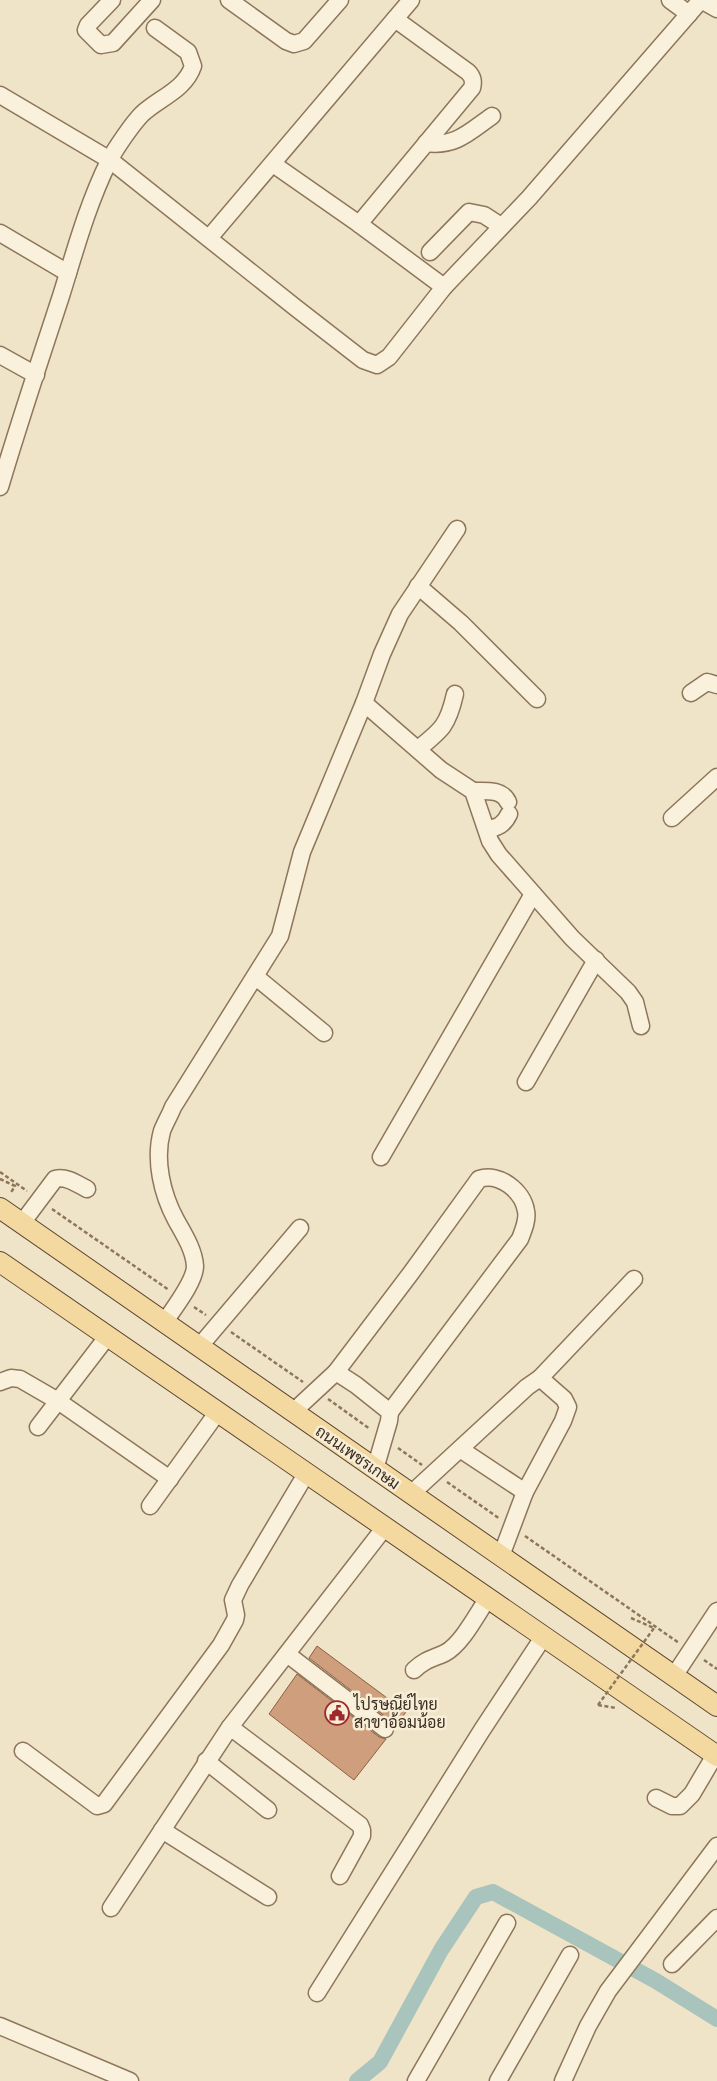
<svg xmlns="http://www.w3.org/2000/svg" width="717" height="2081" font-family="'Zilla Slab',Sarabun,serif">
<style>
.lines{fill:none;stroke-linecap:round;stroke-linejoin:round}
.canal{stroke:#a9c4bc;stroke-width:16}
.building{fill:#cf9f7d;stroke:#8d5f41}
.minor-casing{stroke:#8d765c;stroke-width:19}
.major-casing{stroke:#5b4430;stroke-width:22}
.path{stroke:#8d765c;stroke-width:2.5;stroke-dasharray:4 2.5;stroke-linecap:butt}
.minor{stroke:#faf1dc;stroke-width:16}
.major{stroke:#f3d9a0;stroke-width:20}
.path-bridge{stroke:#8d765c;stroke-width:2.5;stroke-dasharray:4 2.5;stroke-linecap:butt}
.labels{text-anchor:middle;stroke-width:5;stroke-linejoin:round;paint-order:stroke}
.street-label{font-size:16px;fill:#3d2e20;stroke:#f7eed8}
.poi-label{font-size:16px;fill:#3d2e20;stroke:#f7eed8;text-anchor:start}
</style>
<rect width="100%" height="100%" fill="#f0e4c8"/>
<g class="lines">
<!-- canal -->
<polyline class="canal" points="357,2081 380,2062 441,1950 476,1897 493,1892 656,1981 717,2019"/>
</g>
<!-- building -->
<g class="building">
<polygon points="317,1646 406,1712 395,1727 391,1721 309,1658"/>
<polygon points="297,1674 379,1737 386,1739 354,1780 269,1714"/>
</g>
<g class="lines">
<!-- minor casing -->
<g class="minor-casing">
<g id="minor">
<polyline points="112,0 88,25 86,30 101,45 113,43 152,0"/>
<polyline points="229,0 286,41 294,44 304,41 340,0"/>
<polyline points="670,0 689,14"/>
<polyline points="701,0 717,9"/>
<polyline points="0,95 110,160 296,308 363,360 377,365 389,357 444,287 529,198 701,0"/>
<path d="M426,143C456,147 469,132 492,116"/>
<polyline points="273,164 359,224 444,287"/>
<path d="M359,224L472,88C474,81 473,77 468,72L395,19"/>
<polyline points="0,233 68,273"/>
<polyline points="209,238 411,0"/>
<polyline points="430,252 469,212 484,215 501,226"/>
<polyline points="0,355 36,375"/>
<path d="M0,487C19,423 40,360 61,296C75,251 88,203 109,161C115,149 133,123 142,114C159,98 185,90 193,66L188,52L155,28"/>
<polyline points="418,586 461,623 537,699"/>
<polyline points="691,693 707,682 717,685"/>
<polyline points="364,703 441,770 473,791 490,841 499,855 572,938 628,992 635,1002 641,1026"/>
<path d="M418,749C442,730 448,725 455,694"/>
<path d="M473,791C486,791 502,789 508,802"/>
<polyline points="672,818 717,777"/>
<path d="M487,830C498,827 504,825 509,814"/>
<polyline points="256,977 324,1033"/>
<polyline points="526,1082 596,960"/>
<polyline points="381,1157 533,894"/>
<path d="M22,1223L55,1179C67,1176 77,1184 87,1189"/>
<path d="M164,1323C173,1309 195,1282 195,1266C194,1250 184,1234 176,1220C162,1194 154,1160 162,1131C165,1123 170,1115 173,1107L280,936L302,852L364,703L382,654L400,614L457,529"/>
<polyline points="199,1347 300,1228"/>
<path d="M336,1372L411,1273L479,1179C499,1172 523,1191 526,1211C528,1220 523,1231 520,1239L390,1412"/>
<polyline points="540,1378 634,1279"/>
<polyline points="0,1382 11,1378 20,1379 58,1401 170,1479"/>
<polyline points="294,1411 336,1372 356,1385 390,1412 389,1421 375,1469"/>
<polyline points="38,1427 107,1337"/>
<polyline points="460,1449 525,1492"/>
<polyline points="411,1494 527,1387 540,1378 564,1399 568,1407 563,1421 525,1492 501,1556"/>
<polyline points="150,1506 217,1413"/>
<polyline points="287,1654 385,1729"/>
<path d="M414,1670C426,1659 432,1659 445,1653C462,1644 477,1614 488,1598"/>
<polyline points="674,1676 717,1611"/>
<polyline points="230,1727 360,1825 362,1830 362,1836 340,1876"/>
<polyline points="23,1751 97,1806 104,1804 221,1645 235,1620 236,1615 233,1600 240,1585 306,1474"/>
<polyline points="206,1761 268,1810"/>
<polyline points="656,1798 672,1806 680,1806 692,1794 715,1755"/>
<polyline points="162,1830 268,1897"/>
<polyline points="111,1908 230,1727 385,1527"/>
<polyline points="672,1964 717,1918"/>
<polyline points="317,1993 482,1730 544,1636"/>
<polyline points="0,2026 130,2081"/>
<polyline points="416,2081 507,1923"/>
<polyline points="498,2081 570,1955"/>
<polyline points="563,2081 588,2026 608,1991 717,1846"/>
</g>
</g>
<!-- major casing -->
<g class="major-casing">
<g id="major">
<polyline points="0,1208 717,1706"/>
<polyline points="0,1262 717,1756"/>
</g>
</g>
<!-- path -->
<g class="path">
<polyline points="0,1172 27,1191"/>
<polyline points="0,1179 15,1186 10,1194"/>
<polyline points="52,1209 169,1290"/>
<polyline points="194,1307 206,1315"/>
<polyline points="231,1332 303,1382"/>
<polyline points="328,1399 370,1429"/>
<polyline points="398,1448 422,1465"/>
<polyline points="447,1482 500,1519"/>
<polyline points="525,1536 679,1643"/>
<polyline points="631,1618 654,1628"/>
<polyline points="704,1660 717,1669"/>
<polyline points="598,1705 616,1708"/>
</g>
<!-- minor -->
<use href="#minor" class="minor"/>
<!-- major -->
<use href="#major" class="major"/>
<!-- path-bridge -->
<polyline class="path-bridge" points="598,1705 654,1628"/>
</g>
<!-- icons -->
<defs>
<g id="civic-ring" transform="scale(1.25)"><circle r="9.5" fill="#f7eed8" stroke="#9e2a2b" stroke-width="1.5"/><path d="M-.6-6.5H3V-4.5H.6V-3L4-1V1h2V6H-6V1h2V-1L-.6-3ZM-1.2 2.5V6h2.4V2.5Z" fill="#9e2a2b"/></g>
</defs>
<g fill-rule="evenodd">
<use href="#civic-ring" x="337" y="1713"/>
</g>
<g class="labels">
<!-- street labels -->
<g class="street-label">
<text transform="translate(358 1457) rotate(35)" y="6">ถนนเพชรเกษม</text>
</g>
<!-- poi labels -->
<g class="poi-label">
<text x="354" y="1710">ไปรษณีย์ไทย<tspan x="354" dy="18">สาขาอ้อมน้อย</tspan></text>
</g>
</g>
</svg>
